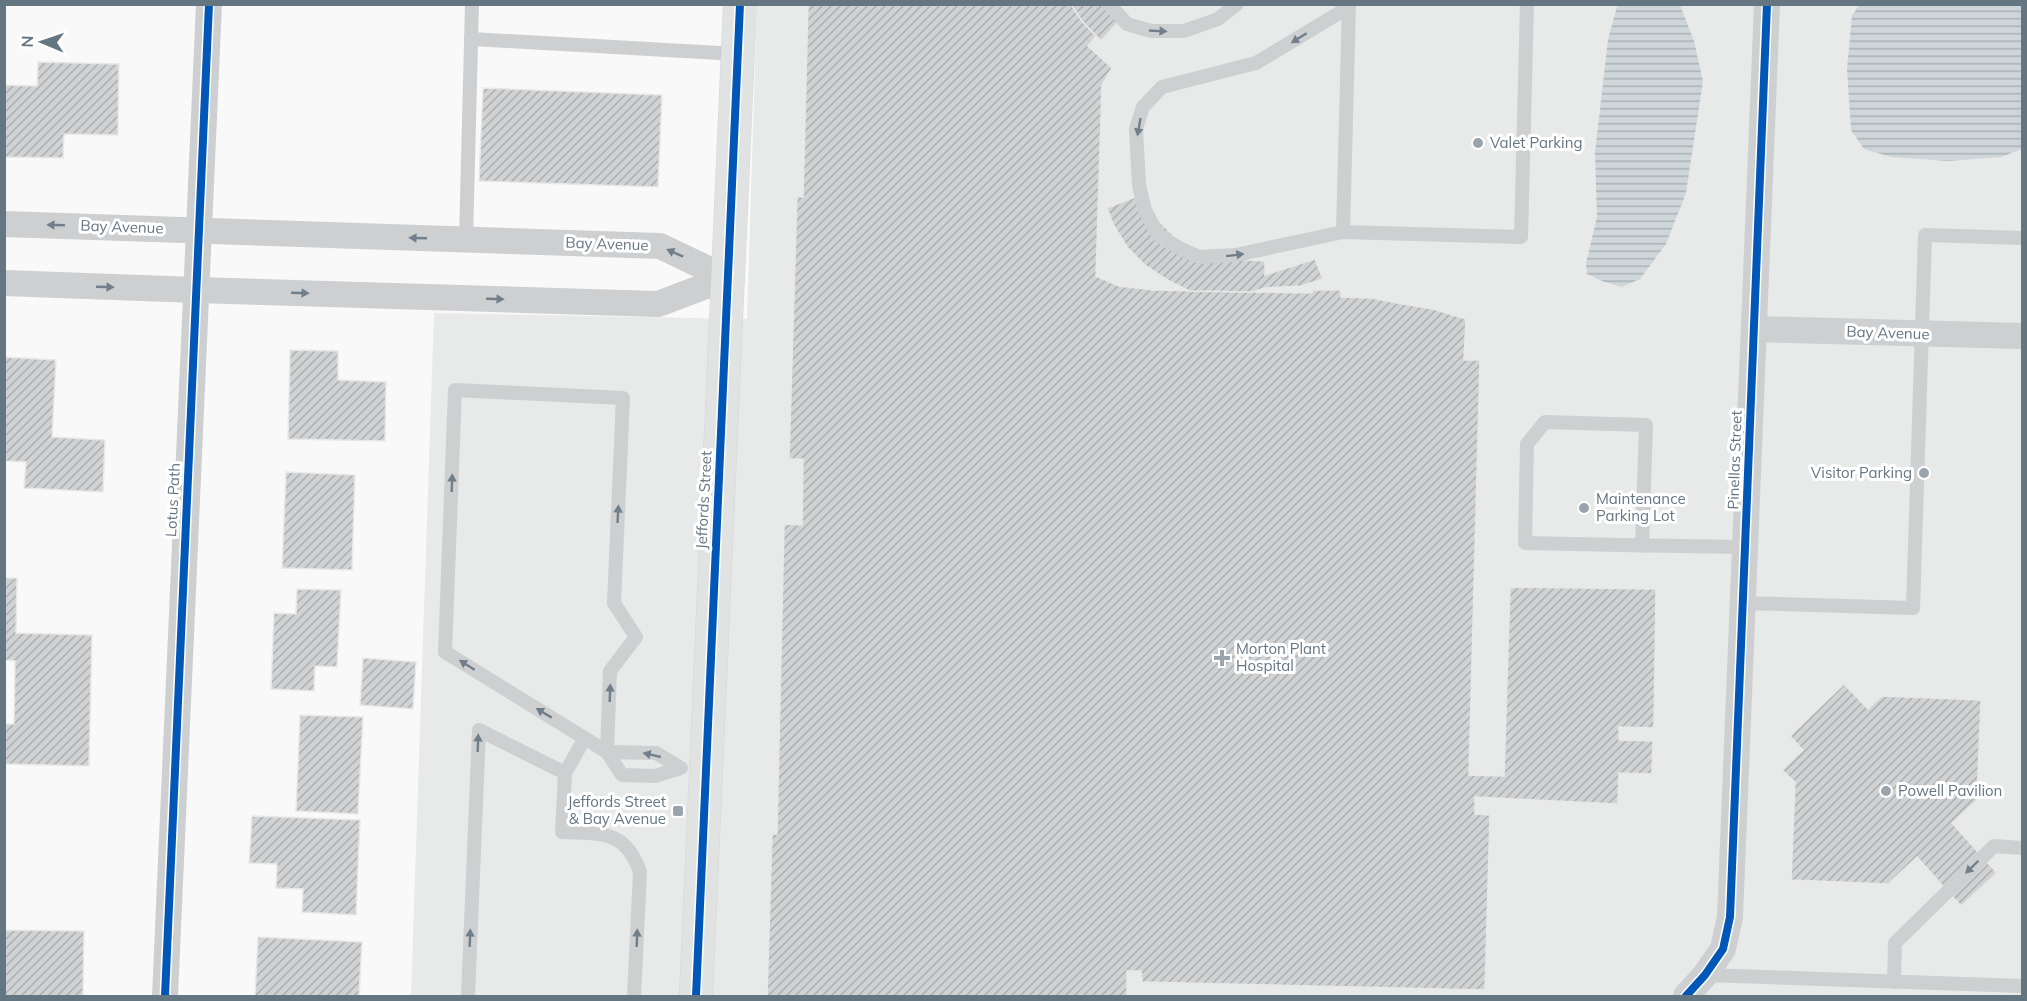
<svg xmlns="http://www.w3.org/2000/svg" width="2027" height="1001" font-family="Mulish,sans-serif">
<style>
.built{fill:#e8e9e9}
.water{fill:url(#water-rules)}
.building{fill:url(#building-hatch);stroke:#e8e8e8;stroke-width:1.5}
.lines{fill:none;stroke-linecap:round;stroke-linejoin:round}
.secondary-casing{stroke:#d5d6d7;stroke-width:34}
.lane{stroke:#cecfd0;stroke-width:14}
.street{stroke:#cecfd0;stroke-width:26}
.secondary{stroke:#e1e2e2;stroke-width:33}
.cycleway-casing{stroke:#fff;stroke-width:11}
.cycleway{stroke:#0057b8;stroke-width:8}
.oneway{fill:#707f8b}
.poi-dot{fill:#99a4ac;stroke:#fff;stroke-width:2}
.labels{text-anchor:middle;stroke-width:6;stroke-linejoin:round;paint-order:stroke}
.poi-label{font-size:15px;fill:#657683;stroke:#fff;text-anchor:start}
.street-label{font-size:15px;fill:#657683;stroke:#fff}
</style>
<defs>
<pattern id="water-rules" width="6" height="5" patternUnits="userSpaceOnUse" patternTransform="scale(1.5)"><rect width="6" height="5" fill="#ced6d9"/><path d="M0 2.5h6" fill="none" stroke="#abb2b5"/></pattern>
<pattern id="building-hatch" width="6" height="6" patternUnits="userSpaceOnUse" patternTransform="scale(1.5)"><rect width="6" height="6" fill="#d0d2d3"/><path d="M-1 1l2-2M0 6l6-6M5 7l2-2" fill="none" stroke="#acafb1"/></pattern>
</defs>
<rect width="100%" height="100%" fill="#f9f9f9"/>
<!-- built -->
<polygon class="built" points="757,5 2022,5 2022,996 411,996 434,313 747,319"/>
<!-- water -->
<g class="water">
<polygon points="1620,5 1680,5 1694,41 1703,81 1686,193 1666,244 1640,279 1622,287 1602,281 1587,274 1586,263 1597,217 1595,153 1608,39 1617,7"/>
<polygon points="1859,5 2022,5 2022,149 2001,157 1948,161 1891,157 1864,149 1851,130 1847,69 1852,16"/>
</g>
<!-- building -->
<g class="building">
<polygon points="808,4 1071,4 1082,21 1096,36 1088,46 1112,68 1102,85 1096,276 1119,286 1153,290 1312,293 1313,290 1341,290 1341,297 1371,298 1403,304 1433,309 1466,319 1464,360 1480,360 1469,775 1504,776 1510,587 1656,589 1654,728 1619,727 1619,740 1653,741 1652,774 1619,773 1618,804 1475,797 1475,814 1490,815 1485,990 1142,982 1141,971 1127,971 1127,996 767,996 772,834 777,834 784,524 802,525 803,459 789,459 797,196 803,197"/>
<polygon points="1071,4 1102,4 1118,22 1101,41 1082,21"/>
<polygon points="38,62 119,64 118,135 64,134 63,158 4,157 4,85 37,86"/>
<polygon points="483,88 662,95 658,187 479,181"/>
<polygon points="1143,194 1153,215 1180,242 1216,258 1265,261 1265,275 1315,259 1323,279 1301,286 1265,288 1252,292 1190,291 1169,281 1146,266 1127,247 1113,224 1107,208"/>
<polygon points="290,350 338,351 338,380 386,382 385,441 288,439"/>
<polygon points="4,357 56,360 52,437 105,440 103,492 24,488 26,462 4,461"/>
<polygon points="286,472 355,475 352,570 282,568"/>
<polygon points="4,578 17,578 16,633 92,635 89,766 4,764 4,724 14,724 15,661 4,660"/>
<polygon points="297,589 341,590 337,667 315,666 314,691 271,689 274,613 296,614"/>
<polygon points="363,658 416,662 413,709 360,705"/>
<polygon points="1844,684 1868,709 1882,696 1981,700 1977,800 1952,823 1997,873 1961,906 1917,857 1888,884 1791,880 1795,782 1782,770 1803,750 1790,736"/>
<polygon points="300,715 363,717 358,814 296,811"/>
<polygon points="252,816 360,820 356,915 302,912 303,889 276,888 277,864 249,863"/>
<polygon points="4,930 84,931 83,996 4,996"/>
<polygon points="258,937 362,942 359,996 255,996"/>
</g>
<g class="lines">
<!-- secondary casing -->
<g class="secondary-casing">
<polyline id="secondary" points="696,996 740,4"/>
</g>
<!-- lane -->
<g class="lane">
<polyline points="1109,4 1127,24 1151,31 1184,31 1218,19 1237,4"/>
<polyline points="1349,7 1256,63 1162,87 1143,107 1136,129 1139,185 1145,210 1158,235 1181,249 1199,257 1236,255 1343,232 1521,237 1527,4"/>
<polyline points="471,39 737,54"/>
<polyline points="1343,232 1349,4"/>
<polyline points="466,239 472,4"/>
<path d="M1642,546L1646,425L1545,422L1527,444L1525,543C1598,545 1672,546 1745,547"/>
<polyline points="1743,603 1913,608 1925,235 2022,238"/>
<polyline points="607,752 610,671 636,637 614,603 623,398 455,390 445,652 607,752 622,775 655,776 681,768 656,753 607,752"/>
<polyline points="565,773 585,738"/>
<polyline points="1705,975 2022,986"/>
<polyline points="1894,982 1895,943 1994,846 2022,848"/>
<path d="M468,996L479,730L565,773L562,832C601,834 625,829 640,872L634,996"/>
</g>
<!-- street -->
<g class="street">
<polyline points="4,224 660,246 727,278"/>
<polyline points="4,283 196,290 658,304 727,278"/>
<polyline points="1754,329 2022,336"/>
<polyline points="165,996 209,4"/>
<polyline points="1686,996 1705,975 1723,949 1730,917 1767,4"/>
</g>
<!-- secondary -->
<use href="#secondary" class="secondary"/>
<!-- cycleway casing -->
<g class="cycleway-casing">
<g id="cycleway">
<polyline points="165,996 209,4"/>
<polyline points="696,996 740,4"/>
<polyline points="1686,996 1705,975 1723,949 1730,917 1767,4"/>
</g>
</g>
<!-- cycleway -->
<use href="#cycleway" class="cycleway"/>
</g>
<!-- one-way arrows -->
<defs><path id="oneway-solid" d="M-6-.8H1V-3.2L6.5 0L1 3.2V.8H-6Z" transform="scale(1.5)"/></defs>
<g class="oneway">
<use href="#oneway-solid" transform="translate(1158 31) rotate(3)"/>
<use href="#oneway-solid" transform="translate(1299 38) rotate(148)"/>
<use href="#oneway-solid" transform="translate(1139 127) rotate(100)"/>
<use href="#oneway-solid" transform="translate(56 225) rotate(-178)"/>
<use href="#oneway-solid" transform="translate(418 238) rotate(-178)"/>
<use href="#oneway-solid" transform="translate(675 253) rotate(-156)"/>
<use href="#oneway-solid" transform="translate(1235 255) rotate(-7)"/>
<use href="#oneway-solid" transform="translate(105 287) rotate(2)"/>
<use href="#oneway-solid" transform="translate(300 293) rotate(2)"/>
<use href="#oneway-solid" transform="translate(495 299) rotate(2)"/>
<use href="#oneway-solid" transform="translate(452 483) rotate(-88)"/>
<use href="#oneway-solid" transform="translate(618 514) rotate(-87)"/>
<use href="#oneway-solid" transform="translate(467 665) rotate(-148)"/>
<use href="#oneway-solid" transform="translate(610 693) rotate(-88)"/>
<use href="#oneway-solid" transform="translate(544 713) rotate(-149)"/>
<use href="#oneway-solid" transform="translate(478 743) rotate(-88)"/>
<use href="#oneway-solid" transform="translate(652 755) rotate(-167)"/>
<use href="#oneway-solid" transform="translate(1972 867) rotate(136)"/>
<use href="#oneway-solid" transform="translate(470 938) rotate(-88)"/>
<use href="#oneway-solid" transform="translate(637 938) rotate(-88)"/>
</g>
<!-- markers -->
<g class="poi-dot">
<circle cx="1478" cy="143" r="6"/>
<circle cx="1924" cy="473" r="6"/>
<circle cx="1584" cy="508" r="6"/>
<path d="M1219 649h6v6h6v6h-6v6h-6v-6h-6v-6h6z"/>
<circle cx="1886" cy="791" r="6"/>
<rect x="672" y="805" width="12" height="12" rx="3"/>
</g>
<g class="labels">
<!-- poi labels -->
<g class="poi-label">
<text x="1490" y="148">Valet Parking</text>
<text x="1912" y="478" text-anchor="end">Visitor Parking</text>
<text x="1596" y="504">Maintenance<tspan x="1596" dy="17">Parking Lot</tspan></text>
<text x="1236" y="654">Morton Plant<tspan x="1236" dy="17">Hospital</tspan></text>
<text x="1898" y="796">Powell Pavilion</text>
<text x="666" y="807" text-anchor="end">Jeffords Street<tspan x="666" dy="17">&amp; Bay Avenue</tspan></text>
</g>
<!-- street labels -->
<g class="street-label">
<text transform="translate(122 227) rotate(2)" y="5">Bay Avenue</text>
<text transform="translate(607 244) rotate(2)" y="5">Bay Avenue</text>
<text transform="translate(1888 333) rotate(2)" y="5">Bay Avenue</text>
<text transform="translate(1735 460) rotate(-88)" y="5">Pinellas Street</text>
<text transform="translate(173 500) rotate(-87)" y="5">Lotus Path</text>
<text transform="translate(704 500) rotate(-87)" y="5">Jeffords Street</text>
</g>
</g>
<!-- border -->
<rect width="2027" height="1001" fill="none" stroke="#657683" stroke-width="12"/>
<!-- north arrow -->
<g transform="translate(42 42) rotate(272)" stroke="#ffffff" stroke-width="4.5" paint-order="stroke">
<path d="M0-4.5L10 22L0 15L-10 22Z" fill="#657683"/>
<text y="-9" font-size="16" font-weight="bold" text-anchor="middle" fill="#657683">N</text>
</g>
</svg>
